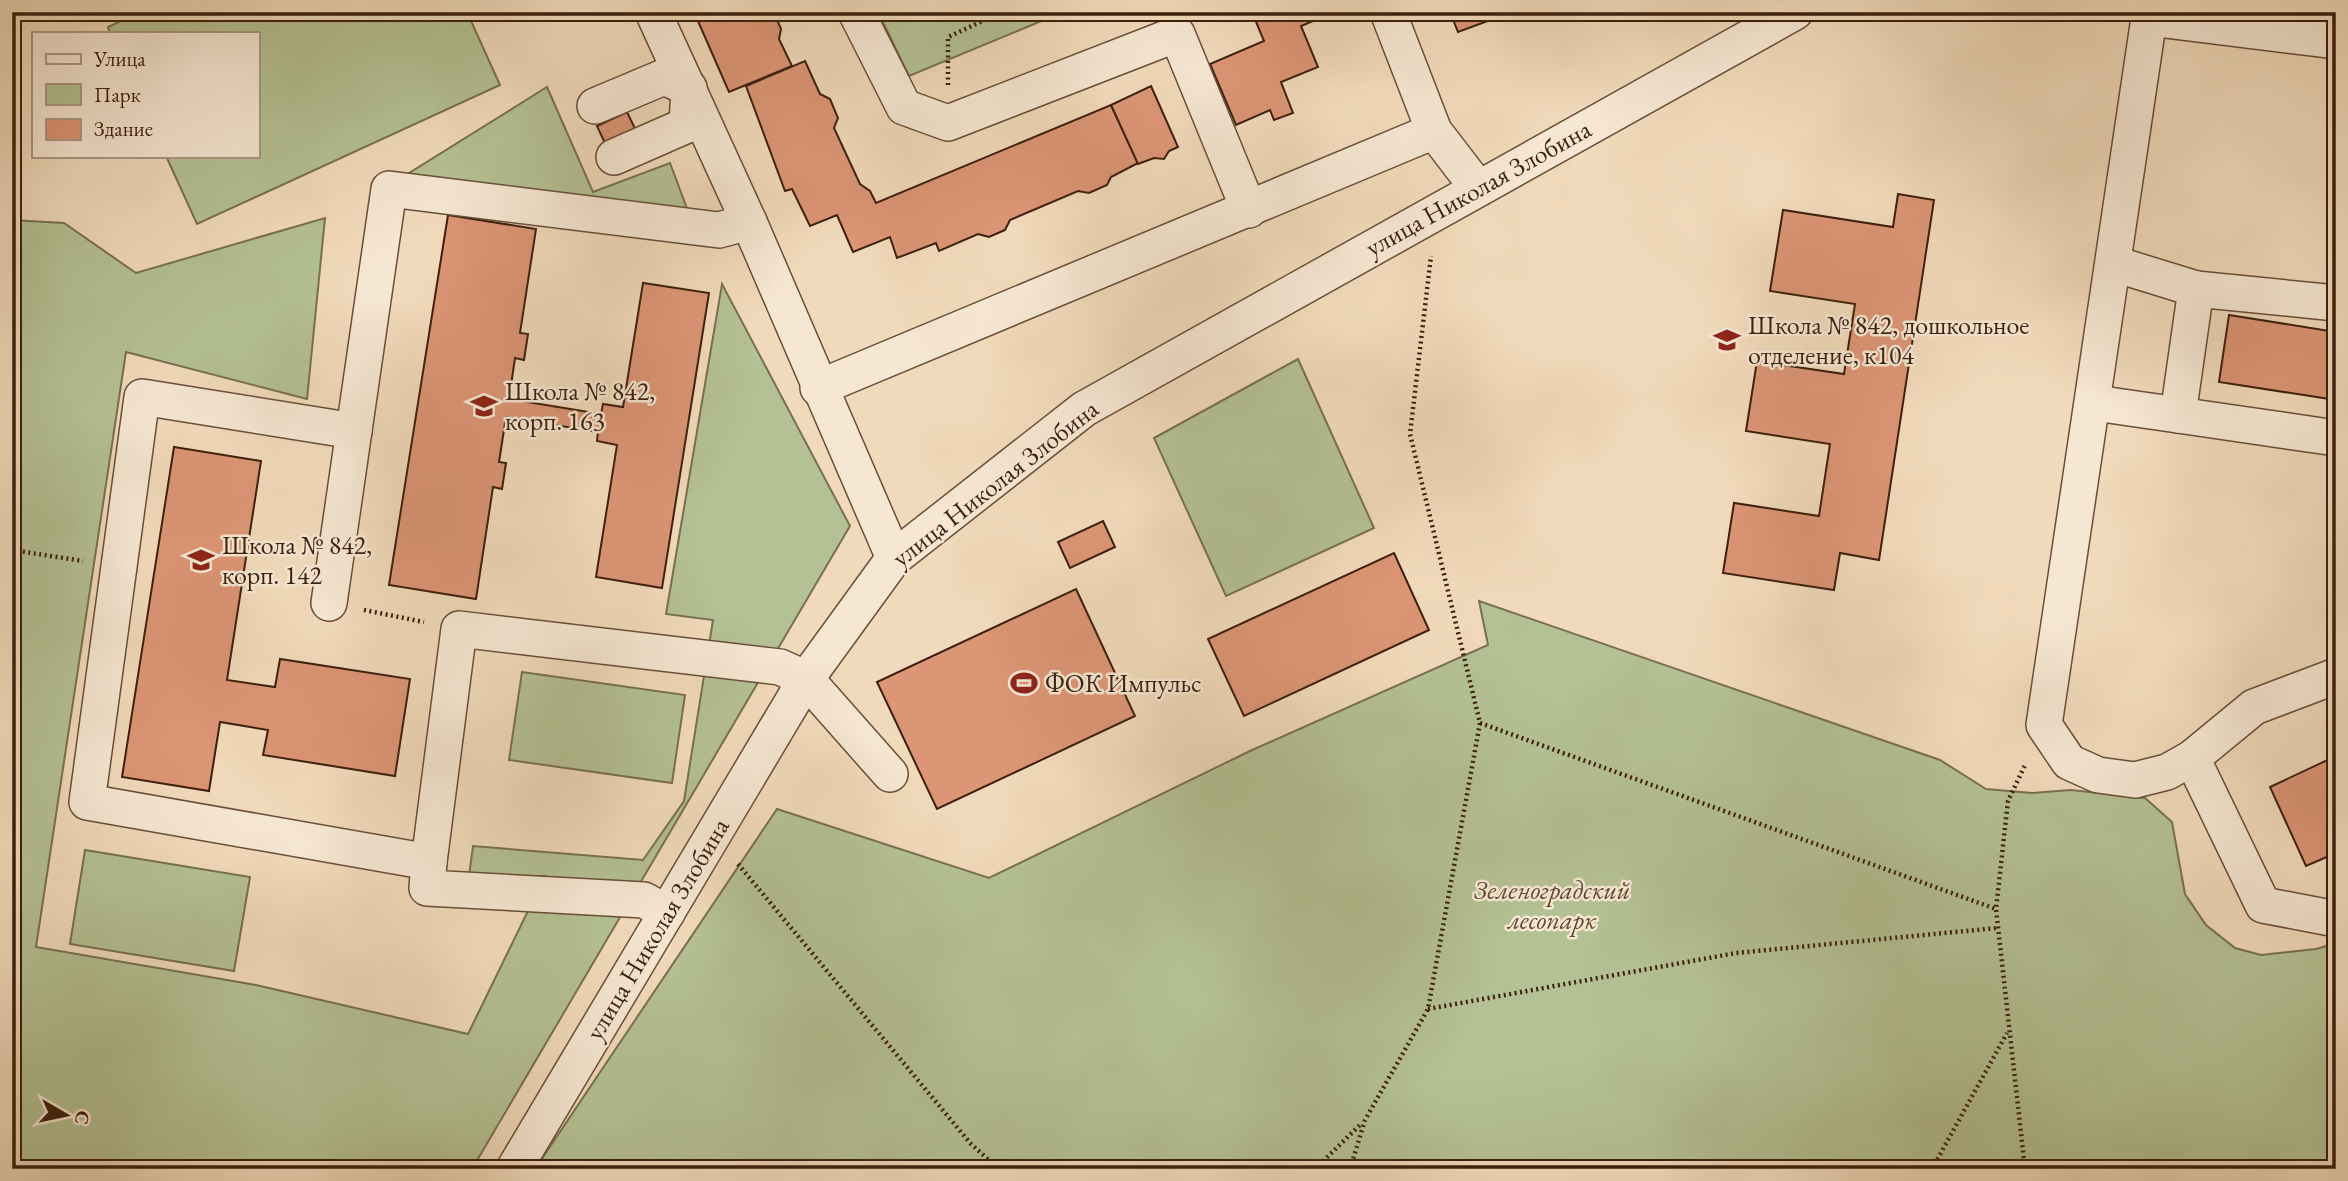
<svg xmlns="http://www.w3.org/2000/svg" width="2348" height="1181" font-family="'EB Garamond',serif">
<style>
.green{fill:#b4c194;stroke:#787051;stroke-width:2}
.building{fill:#dc9575;stroke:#3c1f0e;stroke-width:2}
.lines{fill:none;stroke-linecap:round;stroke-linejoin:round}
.minor-casing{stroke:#694e39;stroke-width:38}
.path{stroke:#3c1f0e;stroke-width:4.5;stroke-dasharray:2 3.5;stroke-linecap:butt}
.minor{stroke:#f6e7d3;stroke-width:35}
.labels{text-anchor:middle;stroke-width:5;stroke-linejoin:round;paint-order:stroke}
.street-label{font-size:26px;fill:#3c1f0e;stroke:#f6e7d3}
.poi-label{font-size:26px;fill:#3c1f0e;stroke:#f6e7d3;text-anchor:start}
.park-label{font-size:26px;font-style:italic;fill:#5a4830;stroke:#f6e7d3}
</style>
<rect width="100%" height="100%" fill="#f1dabb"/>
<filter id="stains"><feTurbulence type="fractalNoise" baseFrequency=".00286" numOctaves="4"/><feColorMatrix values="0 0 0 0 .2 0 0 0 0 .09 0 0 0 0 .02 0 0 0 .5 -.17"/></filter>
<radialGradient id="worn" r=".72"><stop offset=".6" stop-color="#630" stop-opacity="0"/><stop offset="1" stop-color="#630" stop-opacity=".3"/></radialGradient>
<!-- green -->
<g class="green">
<polygon points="140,12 467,12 500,85 197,224 166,156 257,156 257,33 110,33 108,27"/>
<polygon points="878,12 1055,12 1056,15 909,76"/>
<polygon points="547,87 593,192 670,163 692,222 406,175"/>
<polygon points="325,218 307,399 126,352 36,947 256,985 468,1034 545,876 469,876 473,846 643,860 684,801 713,620 666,614 722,284 850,526 472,1169 12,1169 12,220 64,223 136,273"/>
<polygon points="1298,359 1374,528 1226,596 1154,438"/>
<polygon points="1479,601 1940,760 1986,789 2032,793 2071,790 2145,798 2172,822 2185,894 2206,925 2235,948 2261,955 2316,949 2336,943 2336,1169 535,1169 777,809 989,878 1250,751 1488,645"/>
<polygon points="522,672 685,695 672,783 509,760"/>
<polygon points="85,850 250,877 234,971 70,944"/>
</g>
<!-- building -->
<g class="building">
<polygon points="694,12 774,12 781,29 779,39 792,66 729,92"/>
<polygon points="1252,12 1332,13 1301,26 1318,67 1281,82 1293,113 1274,120 1270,110 1236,125 1210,64 1264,41"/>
<polygon points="1450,12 1525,12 1504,21 1493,19 1458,32"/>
<polygon points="2293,12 2336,12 2336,19"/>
<polygon points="805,61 820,94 830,99 838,118 834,128 860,184 870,191 876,203 1111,105 1138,163 1111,177 1107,185 1089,193 1078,191 1010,220 1005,230 989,237 978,234 939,251 936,243 897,258 890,237 853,252 837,215 810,226 792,189 785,191 746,86"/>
<polygon points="1151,86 1178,147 1169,151 1164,159 1154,158 1138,164 1111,105"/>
<polygon points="627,112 639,137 609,152 597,126"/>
<polygon points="1898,194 1934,200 1879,560 1840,553 1834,590 1723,573 1734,503 1819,516 1830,444 1746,431 1757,361 1844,374 1855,304 1770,291 1783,210 1893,227"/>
<polygon points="448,215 536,229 520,333 528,334 524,360 515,358 509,399 601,414 603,404 623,407 643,283 709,293 662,588 596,577 617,445 597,441 598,432 506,417 499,462 506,463 502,489 493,487 476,599 389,585"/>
<polygon points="2229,315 2336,332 2336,400 2219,382"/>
<polygon points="174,447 261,461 227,680 275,687 280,659 410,679 395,776 263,755 268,730 220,722 209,791 122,777"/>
<polygon points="1103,521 1115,547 1070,568 1058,542"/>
<polygon points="1394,553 1429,630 1244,716 1208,639"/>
<polygon points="1076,589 1135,716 937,809 877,682"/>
<polygon points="2336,756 2336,853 2306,866 2270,787"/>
</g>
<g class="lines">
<!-- minor casing -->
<g class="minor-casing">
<g id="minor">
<polyline points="653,12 749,222 894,558"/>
<polyline points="856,12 904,107 948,123 1177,34 1249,210"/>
<polyline points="1388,12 1434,131 1477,187"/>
<polyline points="2150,12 2149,18 2336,41"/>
<polyline points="2149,18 2044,725 2069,762 2098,775 2135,780 2167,772 2192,758 2254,707 2336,676"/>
<polyline points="595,106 664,77 689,88 687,125 614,157"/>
<polyline points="2115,264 2196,289"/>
<polyline points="2336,303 2196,289 2178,415 2336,438"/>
<polyline points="818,388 1434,131"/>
<polyline points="2095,403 2178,415"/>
<polyline points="354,431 142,397 87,802 429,862 459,629 780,667 806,679 890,774"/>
<polyline points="329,603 389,189 719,230 749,222"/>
<polyline points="2192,758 2263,905 2336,919"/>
<polyline points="429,862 427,888 644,900 667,913"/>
<polyline points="514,1169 806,679 894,558 1084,409 1795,12"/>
</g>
</g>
<!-- path -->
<g class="path">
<polyline points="948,85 948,37 1002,12"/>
<polyline points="12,550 83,561"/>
<polyline points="364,610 424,622"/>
<polyline points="1480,723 1996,909"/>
<polyline points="738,864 971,1144 999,1169"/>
<polyline points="1428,1009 1736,953 1997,928"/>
<polyline points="1315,1169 1362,1123"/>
<polyline points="1350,1169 1365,1120 1428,1009 1480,723 1410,434 1431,256"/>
<polyline points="1932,1169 2007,1033"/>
<polyline points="2025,1169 1996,909 2008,801 2026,763"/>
</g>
<!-- minor -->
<use href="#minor" class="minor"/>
</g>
<!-- icons -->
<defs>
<g id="school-bare" transform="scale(2.1)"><path d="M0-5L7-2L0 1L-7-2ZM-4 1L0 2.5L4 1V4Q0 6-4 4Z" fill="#8f2418" stroke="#f6e7d3" stroke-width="2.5" paint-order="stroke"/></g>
<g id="stadium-bare" transform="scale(2.1)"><path d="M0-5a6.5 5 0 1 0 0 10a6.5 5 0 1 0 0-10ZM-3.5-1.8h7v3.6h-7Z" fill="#8f2418" stroke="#f6e7d3" stroke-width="2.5" paint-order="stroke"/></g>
</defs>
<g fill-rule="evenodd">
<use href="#school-bare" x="1727" y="340"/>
<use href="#school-bare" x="484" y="406"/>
<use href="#school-bare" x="201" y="560"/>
<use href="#stadium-bare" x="1024" y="683"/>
</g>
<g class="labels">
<!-- street labels -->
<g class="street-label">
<text transform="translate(1478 188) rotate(-29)" y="9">улица Николая Злобина</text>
<text transform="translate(995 483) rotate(-38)" y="9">улица Николая Злобина</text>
<text transform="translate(657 929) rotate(-59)" y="9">улица Николая Злобина</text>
</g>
<!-- poi labels -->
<g class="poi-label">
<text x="1748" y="334">Школа № 842, дошкольное<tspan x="1748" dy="30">отделение, к104</tspan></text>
<text x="505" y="400">Школа № 842,<tspan x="505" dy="30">корп. 163</tspan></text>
<text x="222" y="554">Школа № 842,<tspan x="222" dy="30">корп. 142</tspan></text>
<text x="1045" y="692">ФОК Импульс</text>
</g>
<!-- park labels -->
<g class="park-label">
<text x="1552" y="899">Зеленоградский<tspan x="1552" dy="30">лесопарк</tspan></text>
</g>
</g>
<!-- margin -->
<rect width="2348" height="1181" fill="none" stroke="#f1dabb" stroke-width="42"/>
<rect x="14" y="14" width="2320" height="1153" fill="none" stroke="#3c1f0e" stroke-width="3.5"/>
<rect x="21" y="21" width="2306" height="1139" fill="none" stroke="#3c1f0e" stroke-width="2"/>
<!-- legend -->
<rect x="32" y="32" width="228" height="126" fill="#f6e7d3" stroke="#ac9784" stroke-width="2"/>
<rect x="46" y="54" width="35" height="10" fill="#f6e7d3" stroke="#ac9784" stroke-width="2"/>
<text x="94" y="66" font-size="21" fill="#3c1f0e">Улица</text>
<rect x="46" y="84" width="35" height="21" fill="#b4c194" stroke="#ac9784" stroke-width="2"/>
<text x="94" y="102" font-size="21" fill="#3c1f0e">Парк</text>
<rect x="46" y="119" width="35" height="21" fill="#dc9575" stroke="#ac9784" stroke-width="2"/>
<text x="94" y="136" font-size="21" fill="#3c1f0e">Здание</text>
<!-- north arrow -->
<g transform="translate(66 1115) rotate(99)" stroke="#f6e7d3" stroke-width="5" paint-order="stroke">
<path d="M0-5L12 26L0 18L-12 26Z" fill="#3c1f0e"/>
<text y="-10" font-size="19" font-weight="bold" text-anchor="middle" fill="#3c1f0e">С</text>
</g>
<rect width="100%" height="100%" filter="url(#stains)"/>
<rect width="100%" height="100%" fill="url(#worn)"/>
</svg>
